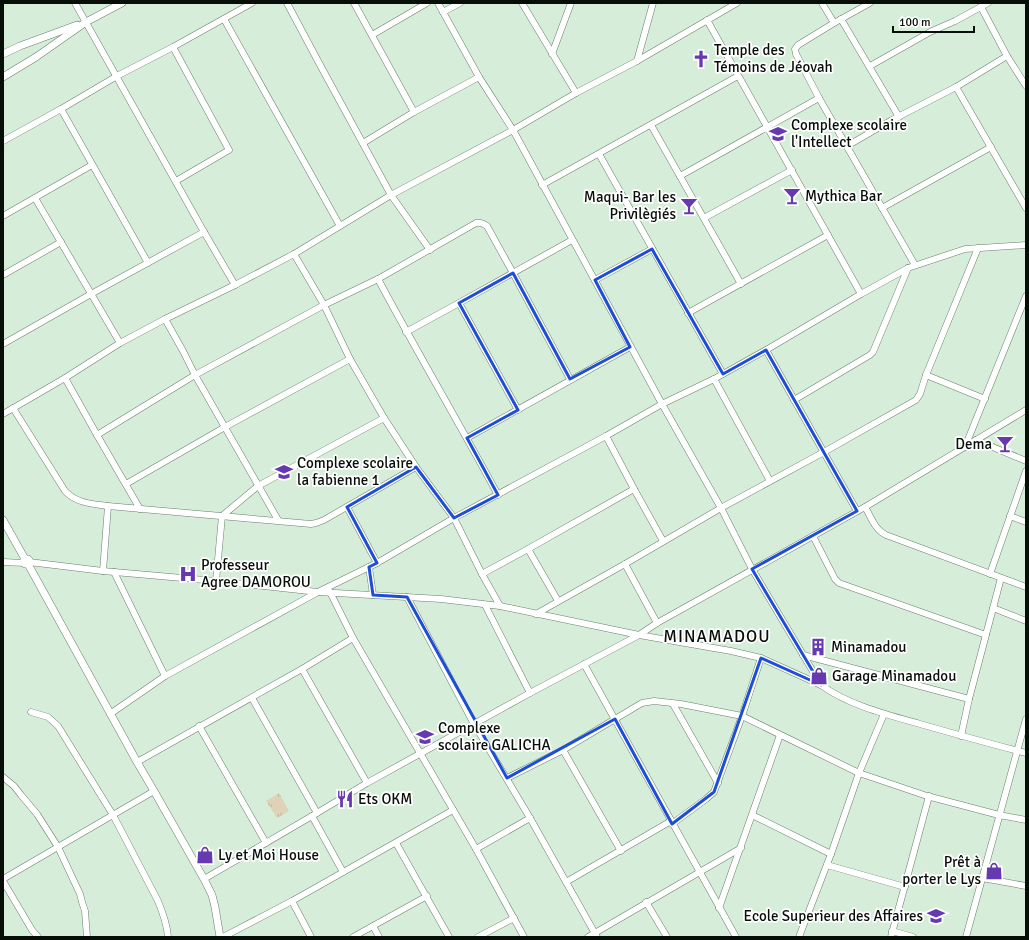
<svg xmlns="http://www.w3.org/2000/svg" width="1029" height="940" font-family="Signika,sans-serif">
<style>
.park{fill:url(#park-tufts)}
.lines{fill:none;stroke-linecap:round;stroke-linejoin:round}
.minor-casing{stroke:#6a7f6c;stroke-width:7}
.tertiary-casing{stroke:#6a7f6c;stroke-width:8}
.minor{stroke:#fff;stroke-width:6}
.tertiary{stroke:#fff;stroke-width:7}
.marked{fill:none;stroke:#1d4ed8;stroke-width:3;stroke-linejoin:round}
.labels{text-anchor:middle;stroke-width:3.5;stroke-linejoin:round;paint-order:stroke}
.poi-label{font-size:15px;fill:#070e08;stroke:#fff;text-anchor:start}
.quarter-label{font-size:17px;letter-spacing:1px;fill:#070e08;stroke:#fff}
</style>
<defs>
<pattern id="park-tufts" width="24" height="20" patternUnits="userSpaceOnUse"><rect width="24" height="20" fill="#ded3b7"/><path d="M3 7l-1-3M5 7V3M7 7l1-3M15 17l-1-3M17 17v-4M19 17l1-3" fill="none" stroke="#bdb49c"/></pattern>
</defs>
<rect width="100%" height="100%" fill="#d6eed9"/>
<!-- park -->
<polygon class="park" points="279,793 289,811 277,818 266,801"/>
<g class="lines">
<!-- minor casing -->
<g class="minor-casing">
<g id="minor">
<polyline points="75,3 204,232 235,285"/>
<polyline points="287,3 319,63 391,195 430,250"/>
<polyline points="354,3 414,112"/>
<polyline points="438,3 479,77 513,130 662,404 721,508 752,569 821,685"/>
<polyline points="522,3 576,93"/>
<polyline points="822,3 834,23"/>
<polyline points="870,3 834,23 798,45 795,49 796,54 819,98 915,265"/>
<polyline points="981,7 1007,56 1026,86"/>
<polyline points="443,12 460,3"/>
<polyline points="224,19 340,226"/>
<polyline points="841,19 899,117"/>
<polyline points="707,20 861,294"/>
<polyline points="372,35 427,3"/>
<polyline points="173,47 229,150 176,181"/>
<polyline points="552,54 571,3"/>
<polyline points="637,61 653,3"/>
<polyline points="870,66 930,32 955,21 988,3"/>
<polyline points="956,87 1026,208"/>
<polyline points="61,109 148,263"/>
<polyline points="651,125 741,284"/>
<polyline points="3,141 61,109 117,76 173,47 252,3"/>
<polyline points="363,143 414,112 479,77"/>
<polyline points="847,146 892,120 956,87 1007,56"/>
<polyline points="599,154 723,374"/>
<polyline points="680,176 819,98"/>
<polyline points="542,185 738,76"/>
<polyline points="35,198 120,343"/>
<polyline points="882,208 991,147"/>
<polyline points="3,216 92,165"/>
<polyline points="704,218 792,170"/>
<polyline points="294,254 324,305 350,359 384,418 416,467 454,518 482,574 500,606"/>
<polyline points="3,275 61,242"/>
<path d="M378,279C417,352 459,423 498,495"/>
<polyline points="595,280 652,249"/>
<polyline points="459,303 518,410"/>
<polyline points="688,313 828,235"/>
<polyline points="165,319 183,351 195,375 278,520"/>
<polyline points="406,332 459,303 572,240"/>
<polyline points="3,344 91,294 204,232"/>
<polyline points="766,350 857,511"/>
<polyline points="926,375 985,399"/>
<polyline points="65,378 97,435 140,509"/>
<polyline points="714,379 770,481"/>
<polyline points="794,400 870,355 873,352 908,268"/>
<path d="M13,408L65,491C76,503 92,504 108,506L311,524L316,523L324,520L416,467"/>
<polyline points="3,414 65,378 120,343 165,319 235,285 294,254 391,195 513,130 576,93 637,61 737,3"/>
<path d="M97,435L195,375L324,305L378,279L476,223C480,222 483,223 487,226L513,273L570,379"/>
<polyline points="606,436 634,489 663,541"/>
<polyline points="467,438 630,347"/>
<polyline points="976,440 1026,461"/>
<polyline points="965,447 1026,296"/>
<polyline points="126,484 225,427 350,359"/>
<polyline points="347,507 377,563"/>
<path d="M865,507C871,517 875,530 886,535L1026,587"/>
<polyline points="1010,516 1026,522"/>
<polyline points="813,536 835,579 839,583 986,635"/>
<polyline points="528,549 558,601"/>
<polyline points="3,562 24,563"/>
<path d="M29,562L103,571L216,581L318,592L441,599L500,606L639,635L731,651L761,658L821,685C848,705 888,715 920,724C955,734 991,744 1026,753"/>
<polyline points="625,564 657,623"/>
<polyline points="369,567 373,595"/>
<polyline points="103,571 108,506"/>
<polyline points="114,572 165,676"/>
<polyline points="482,574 528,549 634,489"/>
<polyline points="990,574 1026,471"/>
<polyline points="216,581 222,516 258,486 384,418"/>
<polyline points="330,592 353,638 476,849 524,937"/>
<polyline points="407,597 474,724 530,818 597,937"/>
<polyline points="485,605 530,693"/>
<polyline points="993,608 1026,621"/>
<polyline points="536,614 625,564 721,508 824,452 916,400 920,394 926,375 978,248"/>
<polyline points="803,655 969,699"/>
<polyline points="584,664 736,937"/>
<polyline points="302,669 367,783"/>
<polyline points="252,698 317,813"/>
<polyline points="673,704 718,783"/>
<path d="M31,712L48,717L58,726L113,815L158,901C163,913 167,924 168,937"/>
<polyline points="110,714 165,676 318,592 377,563 454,518 606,436 662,404 714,379 766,350 861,294 908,268 965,249 1026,245"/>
<polyline points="199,726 266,843"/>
<polyline points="961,736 969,699 1001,578"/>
<polyline points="563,750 621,851"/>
<polyline points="137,762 302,669 353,638"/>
<polyline points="3,777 14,786 21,795 37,814 58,847 80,894 82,902 85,911 87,937"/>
<polyline points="507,778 563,750 642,703 654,701 681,704 742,716 859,773 927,796 999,815 1026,820"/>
<polyline points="752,815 831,854"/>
<polyline points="312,816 343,872"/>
<polyline points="672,824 706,799 714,792 742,716 761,658"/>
<polyline points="396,843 449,937"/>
<polyline points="476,849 530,818"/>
<polyline points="827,865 905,887"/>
<polyline points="982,878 1026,886"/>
<polyline points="3,879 154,791"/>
<polyline points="204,879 312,816 367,783 530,693 639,635 657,623 865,507 1026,410"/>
<polyline points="3,881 32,930 38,937"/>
<polyline points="566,882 671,821"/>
<polyline points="292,901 311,937"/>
<polyline points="646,902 667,937"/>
<polyline points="719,908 780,735"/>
<polyline points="373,926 379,937"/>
<polyline points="892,931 913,937"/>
<polyline points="223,937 292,901 453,810"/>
<polyline points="353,937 427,896"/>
<polyline points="478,937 514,918"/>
<polyline points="588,937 741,848"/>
<polyline points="799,937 831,854 859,773 884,714"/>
<polyline points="891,937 929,796"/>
<polyline points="966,937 1026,719"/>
</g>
</g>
<!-- tertiary casing -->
<g class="tertiary-casing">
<g id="tertiary">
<polyline points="3,54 20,46 77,25"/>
<polyline points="3,77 36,57 86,22 122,3"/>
<polyline points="3,520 25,559"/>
<polyline points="28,564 29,560 28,559 25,559 24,560 24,563 25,564 28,564 137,762 154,791 204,879 212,895 215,907 220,937"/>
</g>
</g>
<!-- minor -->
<use href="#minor" class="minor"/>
<!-- tertiary -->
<use href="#tertiary" class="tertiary"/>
</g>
<!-- marked area -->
<path class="marked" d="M652,249L723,374L766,350L857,511L752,569L821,685L761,658L714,792L672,824L615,719L507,778L407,597L373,595L369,567L377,563L347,507L416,467L454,518L498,495L467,438L518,410L459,303L513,273L570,379L630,347L595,280Z"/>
<!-- icons -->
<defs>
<g id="church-bare" transform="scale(1.38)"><path d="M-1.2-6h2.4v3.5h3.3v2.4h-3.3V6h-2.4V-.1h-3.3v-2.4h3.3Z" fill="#6739b0" stroke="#fff" stroke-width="2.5" paint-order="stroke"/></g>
<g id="school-bare" transform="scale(1.38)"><path d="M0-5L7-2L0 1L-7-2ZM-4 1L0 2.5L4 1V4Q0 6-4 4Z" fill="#6739b0" stroke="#fff" stroke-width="2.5" paint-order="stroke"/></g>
<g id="bar-bare" transform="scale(1.38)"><path d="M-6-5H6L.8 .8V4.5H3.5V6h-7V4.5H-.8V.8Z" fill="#6739b0" stroke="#fff" stroke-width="2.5" paint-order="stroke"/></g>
<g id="hospital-bare" transform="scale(1.38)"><path d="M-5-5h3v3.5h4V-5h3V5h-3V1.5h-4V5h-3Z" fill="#6739b0" stroke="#fff" stroke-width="2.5" paint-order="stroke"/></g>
<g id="building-bare" transform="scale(1.38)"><path d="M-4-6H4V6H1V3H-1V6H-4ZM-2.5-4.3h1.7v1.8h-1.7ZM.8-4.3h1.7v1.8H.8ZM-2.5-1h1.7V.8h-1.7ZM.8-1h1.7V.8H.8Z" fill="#6739b0" stroke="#fff" stroke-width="2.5" paint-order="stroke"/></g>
<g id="shop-bare" transform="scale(1.38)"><path d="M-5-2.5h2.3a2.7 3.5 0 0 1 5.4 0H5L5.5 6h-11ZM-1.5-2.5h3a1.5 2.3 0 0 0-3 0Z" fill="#6739b0" stroke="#fff" stroke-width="2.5" paint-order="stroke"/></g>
<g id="restaurant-bare" transform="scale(1.38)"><path d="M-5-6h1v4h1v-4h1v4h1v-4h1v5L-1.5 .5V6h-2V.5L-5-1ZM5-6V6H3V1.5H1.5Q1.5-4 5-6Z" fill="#6739b0" stroke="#fff" stroke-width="2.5" paint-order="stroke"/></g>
<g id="university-bare" transform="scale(1.38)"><path d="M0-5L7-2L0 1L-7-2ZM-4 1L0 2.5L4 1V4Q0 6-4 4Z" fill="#6739b0" stroke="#fff" stroke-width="2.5" paint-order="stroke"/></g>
</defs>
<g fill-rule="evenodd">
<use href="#church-bare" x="701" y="59"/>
<use href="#school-bare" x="778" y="134"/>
<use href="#bar-bare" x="792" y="196"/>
<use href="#bar-bare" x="689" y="206"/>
<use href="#bar-bare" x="1005" y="444"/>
<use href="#school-bare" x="284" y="472"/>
<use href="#hospital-bare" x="188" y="574"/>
<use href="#building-bare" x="818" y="647"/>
<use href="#shop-bare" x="819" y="676"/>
<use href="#school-bare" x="425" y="737"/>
<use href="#restaurant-bare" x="345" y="799"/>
<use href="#shop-bare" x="205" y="855"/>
<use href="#shop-bare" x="994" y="871"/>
<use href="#university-bare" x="936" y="916"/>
</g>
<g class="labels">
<!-- poi labels -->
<g class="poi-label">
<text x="714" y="55">Temple des<tspan x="714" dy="17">Témoins de Jéovah</tspan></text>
<text x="791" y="130">Complexe scolaire<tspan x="791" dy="17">l'Intellect</tspan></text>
<text x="805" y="201">Mythica Bar</text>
<text x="676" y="202" text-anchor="end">Maqui- Bar les<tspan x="676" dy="17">Privilègiés</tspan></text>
<text x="992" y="449" text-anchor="end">Dema</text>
<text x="297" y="468">Complexe scolaire<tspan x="297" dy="17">la fabienne 1</tspan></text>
<text x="201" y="570">Professeur<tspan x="201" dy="17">Agree DAMOROU</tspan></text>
<text x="831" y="652">Minamadou</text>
<text x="832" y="681">Garage Minamadou</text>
<text x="438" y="733">Complexe<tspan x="438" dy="17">scolaire GALICHA</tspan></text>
<text x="358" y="804">Ets OKM</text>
<text x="218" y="860">Ly et Moi House</text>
<text x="981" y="867" text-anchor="end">Prêt à<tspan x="981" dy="17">porter le Lys</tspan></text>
<text x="923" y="921" text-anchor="end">Ecole Superieur des Affaires</text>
</g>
<!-- quarter labels -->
<g class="quarter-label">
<text x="717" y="642">MINAMADOU</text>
</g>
</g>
<!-- border -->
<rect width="1029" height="940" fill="none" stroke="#070e08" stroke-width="8"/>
<!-- scale -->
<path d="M893 26v6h81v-6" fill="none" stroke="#070e08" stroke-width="2"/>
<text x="899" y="26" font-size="12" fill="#070e08" stroke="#ffffff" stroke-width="3" paint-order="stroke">100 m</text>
</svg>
